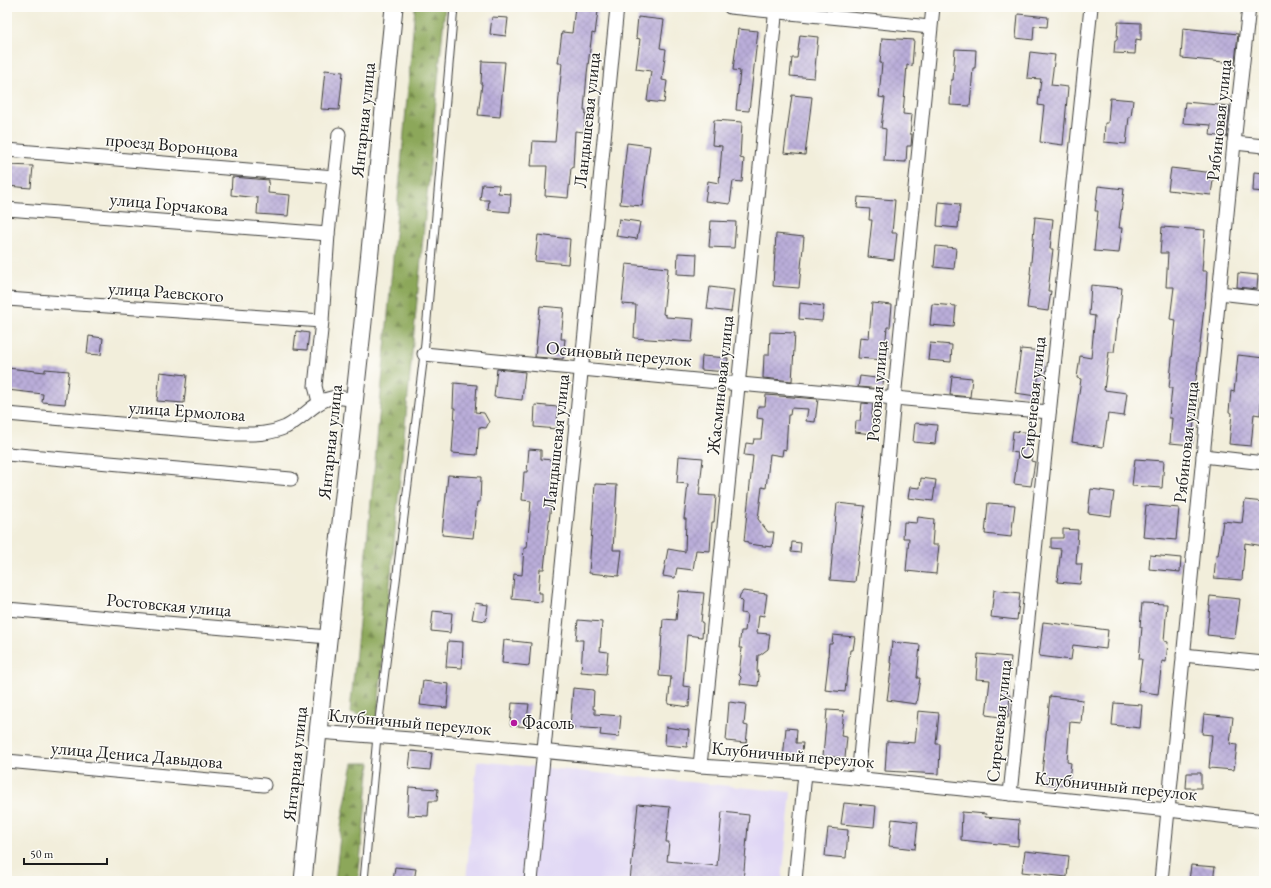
<svg xmlns="http://www.w3.org/2000/svg" width="1271" height="888" font-family="'EB Garamond',serif">
<style>
.built{fill:#dfd5f5}
.forest{fill:url(#forest-firs);stroke:#54623b}
.building{fill:url(#building-cross-hatch)}
.lines{fill:none;stroke-linecap:round;stroke-linejoin:round}
.service-casing{stroke:#3c3c39;stroke-width:9}
.minor-casing{stroke:#3c3c39;stroke-width:15}
.tertiary-casing{stroke:#3c3c39;stroke-width:19}
.service{stroke:#fff;stroke-width:7}
.minor{stroke:#fff;stroke-width:13}
.tertiary{stroke:#fff;stroke-width:17}
.poi-dot{fill:#b5179e;stroke:#fdfcf7;stroke-width:1.5}
.labels{text-anchor:middle;stroke-width:3;stroke-linejoin:round;paint-order:stroke}
.street-label{font-size:18px;fill:#1c1c1c;stroke:#fdfcf7}
.poi-label{font-size:18px;fill:#1c1c1c;stroke:#fdfcf7;text-anchor:start}
</style>
<defs>
<pattern id="forest-firs" width="22" height="20" patternUnits="userSpaceOnUse"><rect width="22" height="20" fill="#8ca75a"/><path d="M5 1l3.5 6h-7zM16 11l3.5 6h-7z" fill="#72874a"/></pattern>
<pattern id="building-cross-hatch" width="8" height="8" patternUnits="userSpaceOnUse"><rect width="8" height="8" fill="#baadd9"/><path d="M0 0l8 8M0 8l8-8" fill="none" stroke="#9f94ba"/></pattern>
</defs>
<rect width="100%" height="100%" fill="#fdfcf7"/>
<filter id="ink" filterUnits="userSpaceOnUse"><feTurbulence type="fractalNoise" baseFrequency=".025" numOctaves="2"/><feDisplacementMap in="SourceGraphic" scale="8" xChannelSelector="R" yChannelSelector="G"/><feConvolveMatrix kernelMatrix="1 2 1 2 8 2 1 2 1" color-interpolation-filters="sRGB"/></filter>
<filter id="wash" filterUnits="userSpaceOnUse"><feTurbulence type="fractalNoise" baseFrequency=".012" numOctaves="4" result="noise"/><feDisplacementMap in="SourceGraphic" scale="16" xChannelSelector="R" yChannelSelector="G"/><feGaussianBlur stdDeviation="0.9" result="paint"/><feColorMatrix in="noise" values="0 0 0 0 0 0 0 0 0 0 0 0 0 0 0 0 0 1.4 0 .05"/><feComposite in="paint" operator="in"/></filter>
<g filter="url(#wash)">
<rect width="100%" height="100%" fill="#f2eedb"/>
<!-- built -->
<polygon class="built" points="477,761 791,792 782,881 466,881"/>
<!-- forest -->
<g class="forest">
<polygon points="415,7 445,7 377,721 350,712 375,462"/>
<polygon points="353,763 370,763 358,881 335,881 342,819"/>
</g>
<g id="blocks">
<!-- building -->
<g class="building">
<polygon points="575,7 598,11 595,34 592,33 587,74 584,110 586,110 584,132 575,131 573,168 571,168 568,198 545,196 547,166 531,166 533,141 555,142 562,63 558,63 562,32 572,33"/>
<polygon points="1018,14 1048,17 1047,27 1034,26 1033,40 1016,38"/>
<polygon points="492,17 508,18 506,36 490,34"/>
<polygon points="638,17 664,20 660,48 666,49 662,80 667,81 664,103 647,101 651,71 636,69 640,39 636,38"/>
<polygon points="1118,22 1141,23 1141,40 1136,39 1135,54 1114,53 1115,40 1117,40"/>
<polygon points="1183,28 1238,34 1235,63 1181,58"/>
<polygon points="738,29 758,31 749,111 736,110 740,71 733,70"/>
<polygon points="800,35 818,37 814,78 790,76 792,58 797,58"/>
<polygon points="882,38 914,40 912,66 907,65 903,114 912,115 910,134 912,134 911,146 907,146 906,162 884,161 886,129 881,128 885,98 879,97 882,63 880,63"/>
<polygon points="955,49 976,50 975,68 973,68 970,106 950,105 951,80 953,80"/>
<polygon points="1030,52 1055,55 1051,85 1068,87 1063,145 1040,142 1044,106 1038,105 1041,79 1027,78"/>
<polygon points="482,61 505,62 500,117 478,115 482,84 481,84"/>
<polygon points="325,70 343,72 339,110 321,109"/>
<polygon points="792,95 812,97 805,155 784,153"/>
<polygon points="1110,98 1133,100 1131,117 1129,117 1126,144 1104,142 1105,123 1108,123"/>
<polygon points="1185,102 1230,106 1227,137 1210,135 1211,125 1183,123"/>
<polygon points="714,120 742,122 740,158 744,159 742,182 733,181 730,204 705,201 708,181 719,183 722,146 712,145"/>
<polygon points="627,143 650,146 642,206 620,204"/>
<polygon points="7,165 33,166 31,188 7,186"/>
<polygon points="1171,168 1214,173 1211,195 1168,190"/>
<polygon points="1254,172 1264,173 1264,192 1253,191"/>
<polygon points="232,177 269,180 268,193 290,195 288,216 257,214 258,198 231,195"/>
<polygon points="482,184 499,185 498,193 511,194 510,212 488,210 489,200 480,200"/>
<polygon points="1098,186 1124,189 1119,228 1122,228 1119,253 1094,251 1098,211 1095,211"/>
<polygon points="858,197 895,200 892,233 897,233 894,260 868,257 872,220 869,220 870,209 857,208"/>
<polygon points="939,202 960,204 958,228 937,226"/>
<polygon points="1035,217 1053,219 1050,249 1053,249 1048,291 1051,291 1048,311 1027,308 1031,274 1030,274"/>
<polygon points="619,219 640,222 637,239 616,236"/>
<polygon points="711,221 736,222 734,248 709,247"/>
<polygon points="1162,227 1205,230 1202,271 1207,271 1206,290 1194,398 1198,398 1196,420 1194,420 1192,445 1170,443 1172,418 1169,418 1172,388 1169,388 1176,320 1170,319 1174,287 1166,287 1168,253 1160,253"/>
<polygon points="776,234 804,237 799,288 773,286"/>
<polygon points="538,235 570,239 568,264 535,261"/>
<polygon points="936,246 956,248 954,269 934,267"/>
<polygon points="678,253 697,254 696,275 677,274"/>
<polygon points="626,264 668,268 663,314 666,315 666,317 694,319 692,342 634,338 636,305 622,304"/>
<polygon points="1238,273 1258,275 1257,289 1237,287"/>
<polygon points="1091,285 1122,288 1119,318 1118,318 1114,352 1109,352 1104,390 1127,393 1124,416 1108,414 1103,447 1072,442 1081,379 1077,378 1080,356 1091,358 1095,316 1089,315"/>
<polygon points="710,287 734,290 731,312 707,309"/>
<polygon points="800,303 824,306 822,321 799,319"/>
<polygon points="872,303 892,305 890,327 887,327 884,360 858,358 860,337 869,338"/>
<polygon points="932,304 956,306 954,327 930,325"/>
<polygon points="540,306 564,308 561,339 565,339 563,359 535,357"/>
<polygon points="296,331 309,333 307,350 294,349"/>
<polygon points="770,332 795,333 792,381 763,378 764,355 769,355"/>
<polygon points="89,336 103,338 101,355 87,354"/>
<polygon points="930,343 952,345 951,362 928,360"/>
<polygon points="1021,349 1043,351 1041,373 1039,372 1036,396 1015,393"/>
<polygon points="1238,355 1264,358 1264,372 1260,415 1254,414 1251,446 1229,444 1232,413 1229,412 1231,391 1234,392"/>
<polygon points="702,356 728,358 727,372 701,370"/>
<polygon points="7,368 45,372 45,369 69,371 65,404 42,402 43,394 7,390"/>
<polygon points="497,369 525,372 522,400 494,397"/>
<polygon points="160,372 187,375 184,403 157,401"/>
<polygon points="860,376 884,379 882,389 858,387"/>
<polygon points="952,376 972,378 970,397 950,395"/>
<polygon points="454,383 477,385 475,412 484,413 489,422 486,428 479,427 477,455 452,453 455,408 453,408"/>
<polygon points="766,395 818,399 815,422 806,421 808,409 791,408 790,415 788,415 786,450 783,449 782,456 770,454 766,488 762,487 758,519 768,532 774,532 772,547 748,544 748,542 744,541 753,456 744,455 746,443 753,444 754,439 761,439 763,419 757,418 758,406 765,406"/>
<polygon points="862,403 873,404 871,422 873,422 872,434 855,432 856,421 860,421"/>
<polygon points="535,405 558,407 557,429 534,427"/>
<polygon points="915,423 937,425 935,444 913,442"/>
<polygon points="1013,431 1034,433 1031,461 1035,462 1031,486 1014,484 1018,453 1011,452"/>
<polygon points="529,449 541,450 541,459 553,460 551,486 553,486 544,569 540,569 538,593 542,593 542,602 512,599 514,574 522,575 524,548 527,548 531,501 522,500 524,472 527,472"/>
<polygon points="679,456 703,458 699,495 716,496 714,522 712,522 710,551 696,550 693,570 677,568 675,578 663,576 668,549 685,552 686,519 684,519 688,484 677,483"/>
<polygon points="1135,459 1164,461 1162,488 1132,486"/>
<polygon points="448,475 481,477 480,502 477,502 473,538 442,535"/>
<polygon points="921,478 936,480 933,501 908,498 910,487 920,488"/>
<polygon points="595,484 617,485 613,550 622,550 619,576 589,573"/>
<polygon points="1091,489 1114,492 1111,516 1088,513"/>
<polygon points="1245,500 1264,502 1264,546 1245,543 1242,580 1214,578 1216,555 1218,555 1223,521 1242,523"/>
<polygon points="837,503 865,506 855,582 830,580"/>
<polygon points="988,503 1015,505 1011,537 985,534"/>
<polygon points="1146,505 1179,508 1176,540 1143,537"/>
<polygon points="918,517 934,519 932,545 939,545 936,574 906,571 909,538 903,538 904,522 917,523"/>
<polygon points="1063,529 1078,530 1076,564 1082,564 1080,584 1057,582 1061,549 1051,548 1051,538 1063,538"/>
<polygon points="792,542 801,543 800,553 791,552"/>
<polygon points="1150,555 1181,558 1180,572 1149,569"/>
<polygon points="994,590 1020,593 1017,620 991,617"/>
<polygon points="679,591 704,593 701,622 703,623 702,637 687,635 683,686 690,687 689,707 668,704 671,677 659,676 663,619 676,620"/>
<polygon points="743,591 767,594 764,616 759,615 757,633 770,634 768,649 760,655 758,655 757,671 759,676 758,686 740,684 741,677 739,675 742,648 739,648 741,631 745,631 747,614 741,613 742,602 739,599 740,595"/>
<polygon points="1210,596 1240,599 1235,638 1207,635 1210,606 1209,606"/>
<polygon points="475,603 488,605 486,621 472,619"/>
<polygon points="1142,603 1167,604 1164,641 1168,642 1166,662 1162,661 1158,694 1138,691 1142,659 1139,659 1142,627 1140,627"/>
<polygon points="433,611 452,613 450,633 431,631"/>
<polygon points="578,620 602,622 600,651 608,652 606,674 581,672 583,640 576,640"/>
<polygon points="1043,622 1108,630 1106,649 1073,645 1071,660 1039,656"/>
<polygon points="833,635 855,637 853,650 850,650 845,692 825,690 829,656 828,656 829,644 832,644"/>
<polygon points="504,640 531,643 529,666 502,663"/>
<polygon points="448,641 463,642 462,668 446,667"/>
<polygon points="892,642 920,645 917,678 920,678 916,704 887,700 892,663 890,663"/>
<polygon points="978,654 1011,657 1007,695 1010,695 1008,718 986,715 990,680 976,679"/>
<polygon points="423,681 449,684 447,708 420,705"/>
<polygon points="573,688 594,690 593,709 595,709 595,714 621,716 619,737 600,735 601,729 570,727"/>
<polygon points="1050,696 1083,700 1081,723 1070,722 1067,762 1071,763 1068,786 1041,783"/>
<polygon points="729,702 746,704 744,725 748,726 746,743 726,741"/>
<polygon points="512,703 529,704 526,727 510,725"/>
<polygon points="1114,703 1142,705 1140,728 1112,725"/>
<polygon points="827,710 844,711 841,736 847,737 845,758 823,756"/>
<polygon points="918,711 939,713 936,744 940,744 939,774 885,771 887,741 915,743"/>
<polygon points="1204,714 1233,717 1230,744 1237,745 1234,770 1209,768 1212,735 1202,734"/>
<polygon points="666,727 689,730 687,747 665,745"/>
<polygon points="786,728 797,729 796,743 803,743 801,761 783,759"/>
<polygon points="411,751 432,753 430,770 409,768"/>
<polygon points="1187,773 1201,773 1201,788 1186,788"/>
<polygon points="409,787 438,789 437,801 429,801 428,816 407,815"/>
<polygon points="844,803 876,806 874,827 841,824"/>
<polygon points="638,804 670,807 666,842 669,842 667,861 717,866 722,812 749,815 743,881 630,881"/>
<polygon points="962,812 986,814 985,817 1019,820 1018,846 961,840"/>
<polygon points="892,819 918,822 915,849 889,846"/>
<polygon points="828,828 848,830 846,858 825,856"/>
<polygon points="1025,851 1069,856 1067,877 1022,872"/>
<polygon points="1191,865 1215,867 1213,881 1189,881"/>
<polygon points="395,867 416,869 414,881 393,881"/>
</g>
</g>
</g>
<g filter="url(#ink)">
<use href="#blocks" fill-opacity="0" stroke="#3c3c39" stroke-width="1"/>
<g class="lines">
<!-- service casing -->
<g class="service-casing">
<polyline id="service" points="364,881 377,736 424,354 454,7"/>
</g>
<!-- minor casing -->
<g class="minor-casing">
<g id="minor">
<polyline points="730,7 930,27"/>
<polyline points="1234,143 1264,146"/>
<polyline points="7,150 335,177"/>
<polyline points="7,209 328,234"/>
<polyline points="1219,293 1264,298"/>
<polyline points="7,299 322,321"/>
<path d="M424,354C632,374 841,394 1049,412"/>
<polyline points="319,402 315,386 322,321 328,234 339,134"/>
<path d="M7,414L234,434C253,434 268,435 286,427C311,414 321,388 354,401"/>
<polyline points="7,454 291,479"/>
<polyline points="1203,456 1264,463"/>
<polyline points="7,609 328,637"/>
<polyline points="1183,655 1264,663"/>
<polyline points="318,732 411,739 700,766 805,773 1168,810 1264,821"/>
<polyline points="7,761 264,785"/>
<polyline points="700,766 776,7"/>
<polyline points="858,778 894,399 933,7"/>
<polyline points="1010,794 1091,7"/>
<polyline points="531,881 617,7"/>
<polyline points="795,881 805,773"/>
<polyline points="1161,881 1234,143 1249,7"/>
</g>
</g>
<!-- tertiary casing -->
<g class="tertiary-casing">
<polyline id="tertiary" points="303,881 318,732 363,322 394,7"/>
</g>
<!-- service -->
<use href="#service" class="service"/>
<!-- minor -->
<use href="#minor" class="minor"/>
<!-- tertiary -->
<use href="#tertiary" class="tertiary"/>
</g>
</g>
<!-- markers -->
<circle class="poi-dot" cx="514" cy="723" r="4"/>
<g class="labels">
<!-- street labels -->
<g class="street-label">
<text transform="translate(363 120) rotate(-84)" y="6">Янтарная улица</text>
<text transform="translate(587 120) rotate(-84)" y="6">Ландышевая улица</text>
<text transform="translate(1219 120) rotate(-84)" y="6">Рябиновая улица</text>
<text transform="translate(172 145) rotate(5)" y="6">проезд Воронцова</text>
<text transform="translate(169 204) rotate(5)" y="6">улица Горчакова</text>
<text transform="translate(166 292) rotate(4)" y="6">улица Раевского</text>
<text transform="translate(619 354) rotate(5)" y="6">Осиновый переулок</text>
<text transform="translate(720 385) rotate(-84)" y="6">Жасминовая улица</text>
<text transform="translate(877 391) rotate(-85)" y="6">Розовая улица</text>
<text transform="translate(1033 398) rotate(-84)" y="6">Сиреневая улица</text>
<text transform="translate(187 411) rotate(4)" y="6">улица Ермолова</text>
<text transform="translate(330 442) rotate(-84)" y="6">Янтарная улица</text>
<text transform="translate(556 442) rotate(-84)" y="6">Ландышевая улица</text>
<text transform="translate(1186 442) rotate(-84)" y="6">Рябиновая улица</text>
<text transform="translate(169 605) rotate(5)" y="6">Ростовская улица</text>
<text transform="translate(999 721) rotate(-84)" y="6">Сиреневая улица</text>
<text transform="translate(410 722) rotate(5)" y="6">Клубничный переулок</text>
<text transform="translate(137 755) rotate(5)" y="6">улица Дениса Давыдова</text>
<text transform="translate(793 755) rotate(5)" y="6">Клубничный переулок</text>
<text transform="translate(295 764) rotate(-84)" y="6">Янтарная улица</text>
<text transform="translate(1116 786) rotate(6)" y="6">Клубничный переулок</text>
</g>
<!-- poi labels -->
<g class="poi-label">
<text x="522" y="729">Фасоль</text>
</g>
</g>
<!-- margin -->
<rect width="1271" height="888" fill="none" stroke="#fdfcf7" stroke-width="24"/>
<!-- scale -->
<path d="M24 858v6h83v-6" fill="none" stroke="#1c1c1c" stroke-width="2"/>
<text x="30" y="858" font-size="12" fill="#1c1c1c" stroke="#fdfcf7" stroke-width="3" paint-order="stroke">50 m</text>
</svg>
